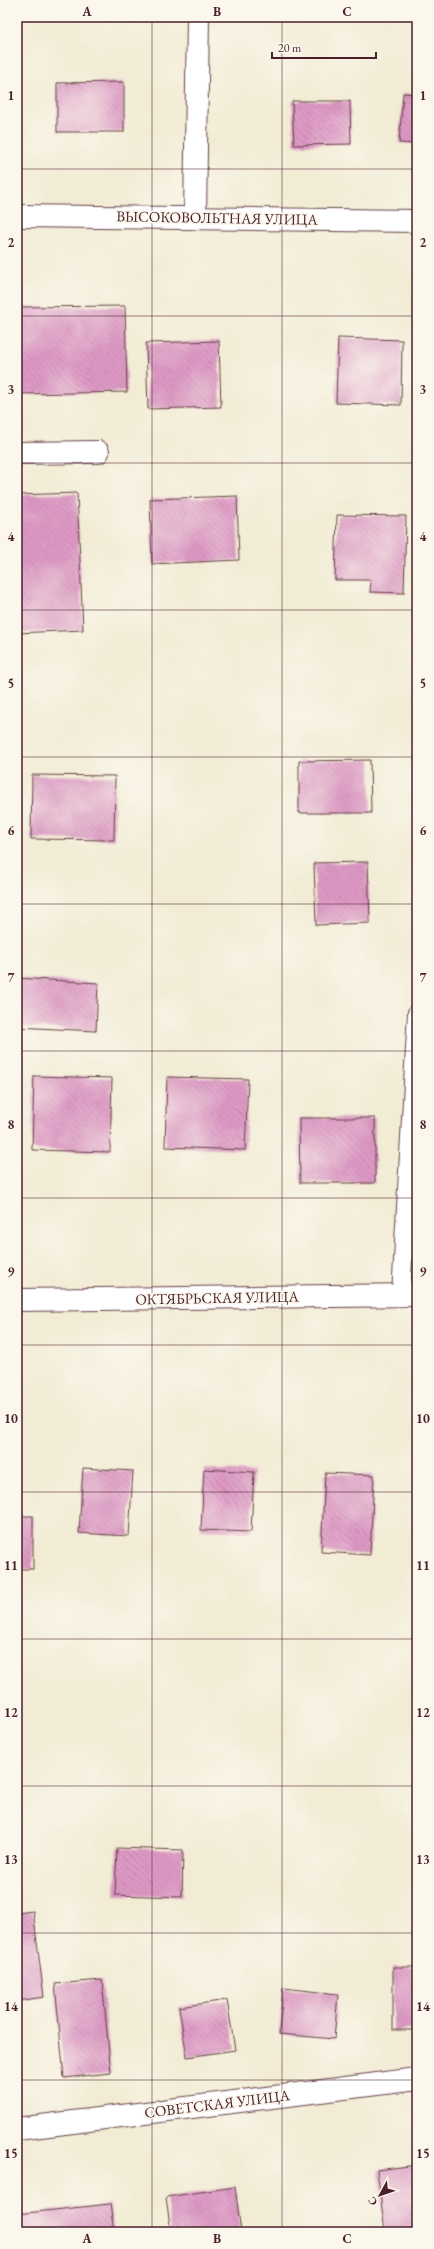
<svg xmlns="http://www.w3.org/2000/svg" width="434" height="2249" font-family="'EB Garamond',serif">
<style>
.building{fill:url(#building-back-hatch)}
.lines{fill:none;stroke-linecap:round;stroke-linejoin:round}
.lane-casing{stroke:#633e44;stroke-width:20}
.street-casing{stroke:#633e44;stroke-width:24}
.lane{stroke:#fff;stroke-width:18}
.street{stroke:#fff;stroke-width:22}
.grid{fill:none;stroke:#4a1f2b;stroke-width:1;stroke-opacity:0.55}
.labels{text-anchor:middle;stroke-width:3.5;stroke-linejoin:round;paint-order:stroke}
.street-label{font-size:15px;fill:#4a1f2b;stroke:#fbf7ec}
.neatline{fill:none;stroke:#4a1f2b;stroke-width:1.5}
.grid-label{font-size:13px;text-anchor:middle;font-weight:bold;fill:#4a1f2b}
</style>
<defs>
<pattern id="building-back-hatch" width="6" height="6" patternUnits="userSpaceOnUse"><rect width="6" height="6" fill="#de9ac5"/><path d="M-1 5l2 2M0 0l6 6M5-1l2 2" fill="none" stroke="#b67da0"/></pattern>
</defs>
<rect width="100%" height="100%" fill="#fbf7ec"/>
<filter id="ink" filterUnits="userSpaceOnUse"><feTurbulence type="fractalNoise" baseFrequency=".025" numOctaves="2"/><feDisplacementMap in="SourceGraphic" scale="8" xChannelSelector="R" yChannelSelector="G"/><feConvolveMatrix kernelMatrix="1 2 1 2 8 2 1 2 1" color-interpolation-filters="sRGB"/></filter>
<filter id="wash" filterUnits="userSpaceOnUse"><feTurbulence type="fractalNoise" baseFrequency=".012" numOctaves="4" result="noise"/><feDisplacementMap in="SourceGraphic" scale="16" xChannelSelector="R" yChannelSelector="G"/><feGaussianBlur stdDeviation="0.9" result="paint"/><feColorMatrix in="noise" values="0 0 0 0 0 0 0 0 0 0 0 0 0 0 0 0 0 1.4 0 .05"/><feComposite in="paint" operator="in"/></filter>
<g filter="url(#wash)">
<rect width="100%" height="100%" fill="#f2ecd5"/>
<g id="blocks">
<!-- building -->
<g class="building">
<polygon points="124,82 124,132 57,132 57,83"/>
<polygon points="403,93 417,94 417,144 399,143"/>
<polygon points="292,101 350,101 351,144 294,145"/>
<polygon points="125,306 127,392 17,394 17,307"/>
<polygon points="338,338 402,340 401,405 336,403"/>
<polygon points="219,341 221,407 148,409 146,343"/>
<polygon points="77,493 83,630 17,633 17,495"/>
<polygon points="237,496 239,560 152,564 150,499"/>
<polygon points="337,515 406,516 404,593 370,592 371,580 335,580"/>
<polygon points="370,760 371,813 299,813 299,761"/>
<polygon points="32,775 115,776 114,840 31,839"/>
<polygon points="368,862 370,923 316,925 314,863"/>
<polygon points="17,978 98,983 96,1031 17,1027"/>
<polygon points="34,1076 112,1078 110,1152 32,1150"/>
<polygon points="167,1077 248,1079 245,1150 165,1147"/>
<polygon points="299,1118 375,1118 375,1183 300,1183"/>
<polygon points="83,1468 133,1471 129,1536 79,1533"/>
<polygon points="204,1469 254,1472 251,1532 201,1530"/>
<polygon points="325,1473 374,1475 370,1555 321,1552"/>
<rect x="17" y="1516" width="16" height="53"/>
<polygon points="117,1848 183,1850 182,1897 115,1895"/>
<polygon points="33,1911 44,1997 17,2001 17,1913"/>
<rect x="393" y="1967" width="24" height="63"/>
<polygon points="102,1980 111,2073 64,2078 55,1984"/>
<polygon points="283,1988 338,1994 334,2039 279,2034"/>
<polygon points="227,2000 235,2050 187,2057 179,2007"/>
<polygon points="417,2165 417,2232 385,2232 377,2170"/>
<polygon points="235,2187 241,2232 171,2232 166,2197"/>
<polygon points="110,2204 114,2232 17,2232 17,2214"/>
</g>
</g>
</g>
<g filter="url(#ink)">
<use href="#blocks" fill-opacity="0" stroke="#633e44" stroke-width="1"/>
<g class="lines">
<!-- lane casing -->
<g class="lane-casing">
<polyline id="lane" points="401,1295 417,1013"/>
</g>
<!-- street casing -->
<g class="street-casing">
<g id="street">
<polyline points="17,216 417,221"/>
<polyline points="195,218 198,17"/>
<polyline points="17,453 98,452"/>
<polyline points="17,1300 417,1295"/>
<polyline points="17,2129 417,2079"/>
</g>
</g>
<!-- lane -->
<use href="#lane" class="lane"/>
<!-- street -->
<use href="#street" class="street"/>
</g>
</g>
<!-- grid -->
<path class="grid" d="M152,17V2232M282,17V2232M17,169H417M17,316H417M17,463H417M17,610H417M17,757H417M17,904H417M17,1051H417M17,1198H417M17,1345H417M17,1492H417M17,1639H417M17,1786H417M17,1933H417M17,2080H417"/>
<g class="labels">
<!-- street labels -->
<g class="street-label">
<text transform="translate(217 218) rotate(1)" y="5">ВЫСОКОВОЛЬТНАЯ УЛИЦА</text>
<text transform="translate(217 1298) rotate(-1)" y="5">ОКТЯБРЬСКАЯ УЛИЦА</text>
<text transform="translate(217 2104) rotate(-7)" y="5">СОВЕТСКАЯ УЛИЦА</text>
</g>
</g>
<!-- margin -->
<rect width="434" height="2249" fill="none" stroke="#fbf7ec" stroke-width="44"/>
<!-- north arrow -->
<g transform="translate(380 2195) rotate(230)" stroke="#fbf7ec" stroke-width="3" paint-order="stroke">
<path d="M0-3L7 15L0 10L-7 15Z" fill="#4a1f2b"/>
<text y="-6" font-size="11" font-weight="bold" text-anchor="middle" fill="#4a1f2b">С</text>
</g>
<!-- scale -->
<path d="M272 52v6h104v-6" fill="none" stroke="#4a1f2b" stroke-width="2"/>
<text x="278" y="52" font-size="12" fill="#4a1f2b" stroke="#fbf7ec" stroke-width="3" paint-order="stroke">20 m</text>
<rect x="22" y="22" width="390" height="2205" class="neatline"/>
<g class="grid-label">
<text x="87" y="16">A</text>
<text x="217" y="16">B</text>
<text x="347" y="16">C</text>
<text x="11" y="100">1</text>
<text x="423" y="100">1</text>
<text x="11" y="247">2</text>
<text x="423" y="247">2</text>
<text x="11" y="394">3</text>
<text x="423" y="394">3</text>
<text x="11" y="541">4</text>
<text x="423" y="541">4</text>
<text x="11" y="688">5</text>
<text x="423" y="688">5</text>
<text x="11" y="835">6</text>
<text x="423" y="835">6</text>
<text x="11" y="982">7</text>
<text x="423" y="982">7</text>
<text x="11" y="1129">8</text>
<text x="423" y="1129">8</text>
<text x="11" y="1276">9</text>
<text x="423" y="1276">9</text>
<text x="11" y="1423">10</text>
<text x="423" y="1423">10</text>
<text x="11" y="1570">11</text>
<text x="423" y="1570">11</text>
<text x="11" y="1717">12</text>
<text x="423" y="1717">12</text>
<text x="11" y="1864">13</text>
<text x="423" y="1864">13</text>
<text x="11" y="2011">14</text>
<text x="423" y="2011">14</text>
<text x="11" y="2158">15</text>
<text x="423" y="2158">15</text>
<text x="87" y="2243">A</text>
<text x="217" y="2243">B</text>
<text x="347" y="2243">C</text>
</g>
</svg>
